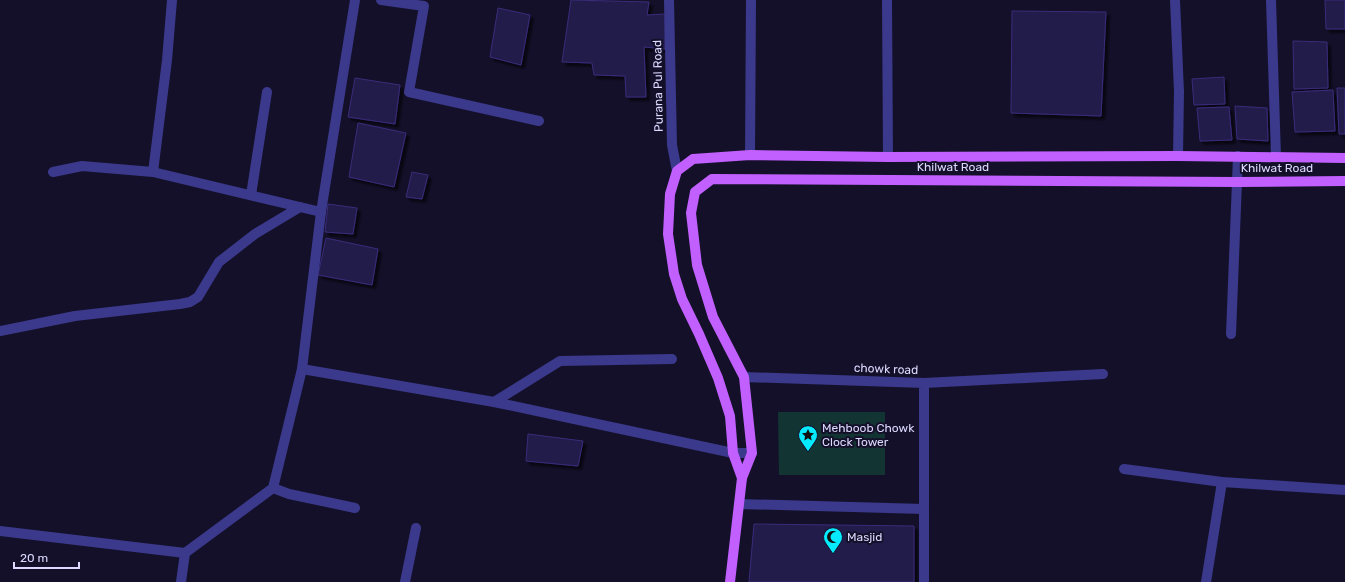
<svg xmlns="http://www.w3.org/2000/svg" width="1345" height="582" font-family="Rubik,sans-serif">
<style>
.green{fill:#123533}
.building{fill:#241b4c;stroke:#3a2c79;filter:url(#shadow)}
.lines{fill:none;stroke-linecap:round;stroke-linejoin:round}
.lane{stroke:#3b398b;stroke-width:10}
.street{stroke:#3b398b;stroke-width:10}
.primary{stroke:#c160ff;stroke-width:10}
.labels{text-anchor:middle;stroke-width:4;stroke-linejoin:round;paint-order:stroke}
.street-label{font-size:12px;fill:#ddd9ff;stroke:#14102a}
.poi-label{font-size:12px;fill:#ddd9ff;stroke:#14102a;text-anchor:start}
</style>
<defs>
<filter id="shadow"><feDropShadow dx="3.5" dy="3.5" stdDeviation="1" flood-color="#0009"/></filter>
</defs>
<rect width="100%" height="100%" fill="#14102a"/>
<!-- green -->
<polygon class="green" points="778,412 885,412 885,475 779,475"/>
<!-- building -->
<g class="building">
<polygon points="571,0 649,2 647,15 665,14 665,49 644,47 646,97 626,97 625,76 594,75 592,63 562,62"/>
<polygon points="1325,0 1345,0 1345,29 1326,29"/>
<polygon points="498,8 530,15 521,65 490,57"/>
<polygon points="1012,11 1106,12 1101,116 1011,113"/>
<polygon points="1293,41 1327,42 1328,88 1294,89"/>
<polygon points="1224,77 1225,104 1194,105 1192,79"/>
<polygon points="355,78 400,85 395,124 348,117"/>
<polygon points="1337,88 1345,88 1345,134 1339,134"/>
<polygon points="1333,90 1335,131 1295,132 1292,92"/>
<polygon points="1235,106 1267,108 1268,141 1237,139"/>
<polygon points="1229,107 1232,140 1200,141 1197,108"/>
<polygon points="358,123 406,133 394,187 349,177"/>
<polygon points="412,172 428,175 422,199 406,197"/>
<polygon points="328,204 357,208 353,234 325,232"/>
<polygon points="326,238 378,249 372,285 318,275"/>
<polygon points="528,434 583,441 578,466 526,461"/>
<polygon points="754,524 914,526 914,582 749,582"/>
</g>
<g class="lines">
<!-- lane -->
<g class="lane">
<polyline points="750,155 751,0"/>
<polyline points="1231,334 1238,156"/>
<polyline points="924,383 1103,374"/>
</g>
<!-- street -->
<g class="street">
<polyline points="381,0 424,6 409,92 539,121"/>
<polyline points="669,0 672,145 677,171"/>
<polyline points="887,0 888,157"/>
<polyline points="1175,0 1179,92 1178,156"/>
<polyline points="1271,0 1276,157"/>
<polyline points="53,172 82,166 153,172 321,212"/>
<polyline points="153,172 167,60 172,0"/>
<polyline points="251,195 267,92"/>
<polyline points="0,331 75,316 180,304 190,302 198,297 219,262 255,234 300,207"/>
<polyline points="302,369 494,402 733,453 752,453"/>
<polyline points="744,377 924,383 924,582"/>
<polyline points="494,402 560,361 672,359"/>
<polyline points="1124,469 1222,482 1345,490"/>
<polyline points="273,488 289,494 355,508"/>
<polyline points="739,504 924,509"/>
<polyline points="0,531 185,553"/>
<polyline points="181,582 185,553 273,488 302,369 321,212 355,0"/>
<polyline points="405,582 416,528"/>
<polyline points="1206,582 1222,482"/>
</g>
<!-- primary -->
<g class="primary">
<polyline points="742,478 733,453 730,416 718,378 699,334 682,299 674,274 668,234 670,194 677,171 693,159 750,155 888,157 1178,156 1345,158"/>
<polyline points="730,582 742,478 752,453 744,377 713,317 697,265 691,213 695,192 712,179 1237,182 1345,181"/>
</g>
</g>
<!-- icons -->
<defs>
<g id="sight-pin" transform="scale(1)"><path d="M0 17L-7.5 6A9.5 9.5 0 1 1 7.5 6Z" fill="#05eaff" stroke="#14102a"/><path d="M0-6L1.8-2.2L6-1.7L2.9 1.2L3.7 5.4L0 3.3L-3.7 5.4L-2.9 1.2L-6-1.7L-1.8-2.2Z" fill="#111"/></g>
<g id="mosque-pin" transform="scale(1)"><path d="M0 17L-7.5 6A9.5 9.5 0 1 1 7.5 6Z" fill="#05eaff" stroke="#14102a"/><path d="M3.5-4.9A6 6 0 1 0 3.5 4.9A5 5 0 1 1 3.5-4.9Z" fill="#111"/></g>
</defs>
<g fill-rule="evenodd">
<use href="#sight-pin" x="808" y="435"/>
<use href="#mosque-pin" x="833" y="537"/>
</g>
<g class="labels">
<!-- street labels -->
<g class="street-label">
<text transform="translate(658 86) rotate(-91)" y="4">Purana Pul Road</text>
<text x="953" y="171">Khilwat Road</text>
<text x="1277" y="172">Khilwat Road</text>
<text transform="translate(886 369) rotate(2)" y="4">chowk road</text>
</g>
<!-- poi labels -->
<g class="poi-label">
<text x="822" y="432">Mehboob Chowk<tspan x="822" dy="14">Clock Tower</tspan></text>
<text x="847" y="541">Masjid</text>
</g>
</g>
<!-- scale -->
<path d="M14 562v6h65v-6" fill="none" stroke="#ddd9ff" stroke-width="2"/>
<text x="20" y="562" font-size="12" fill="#ddd9ff" stroke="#14102a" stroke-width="3" paint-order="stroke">20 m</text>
</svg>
